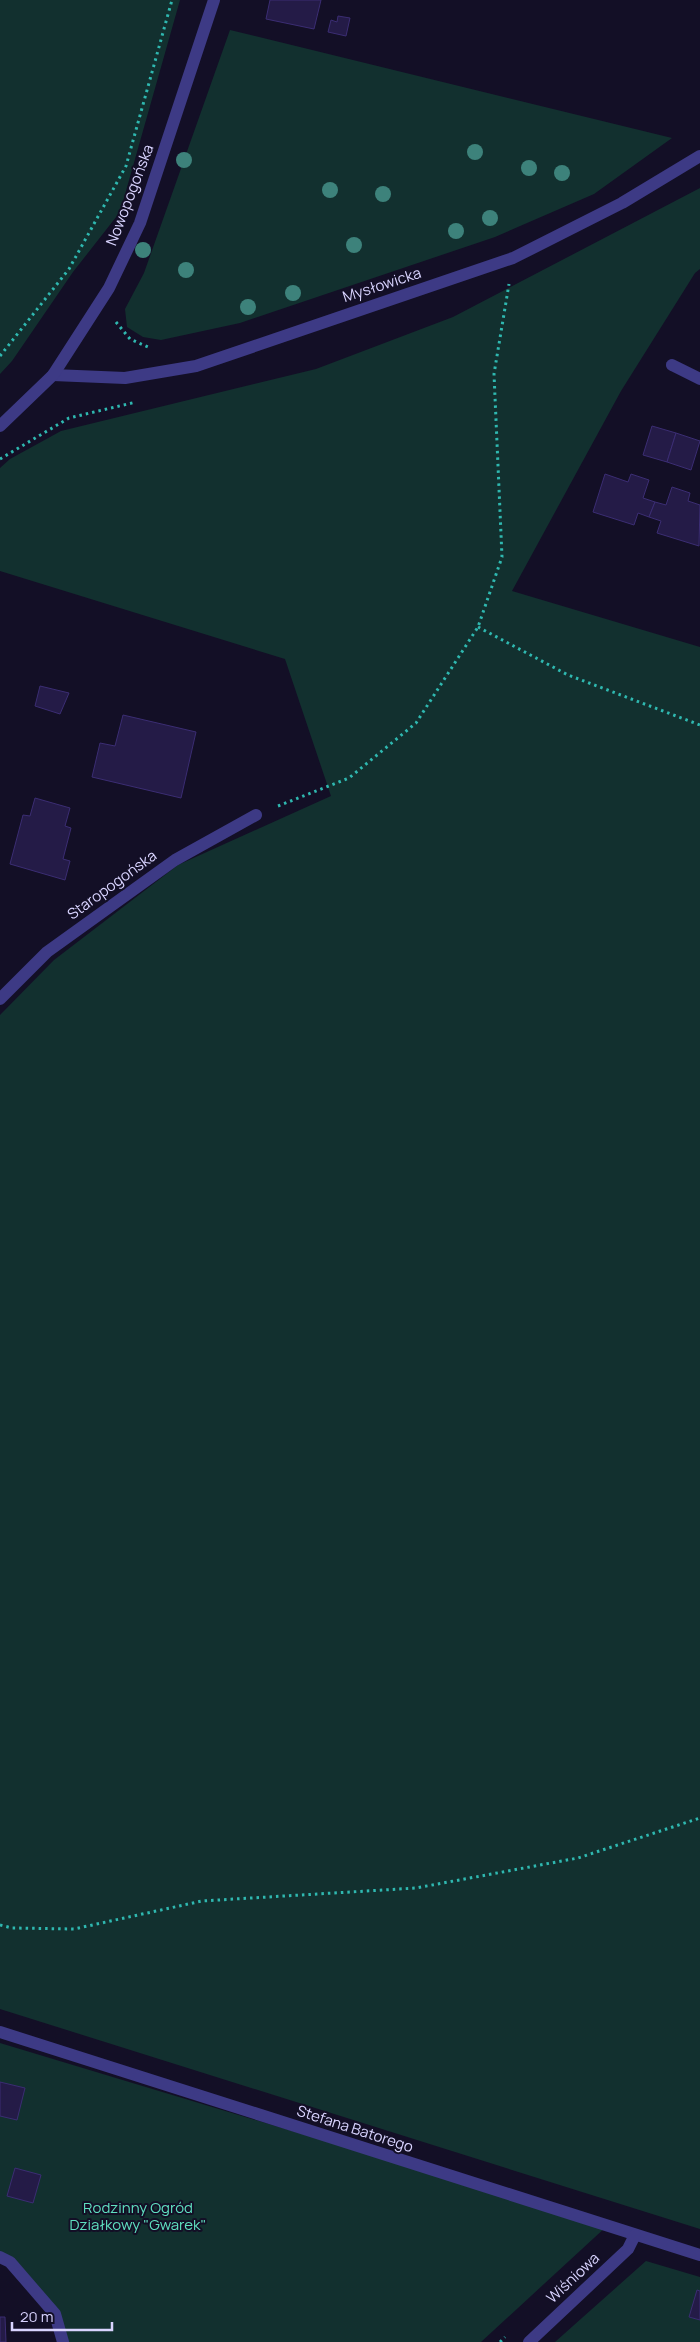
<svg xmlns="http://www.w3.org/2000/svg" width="700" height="2342" font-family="Manrope,sans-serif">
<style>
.green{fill:#12302f}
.building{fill:#241b47;stroke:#3b2d73}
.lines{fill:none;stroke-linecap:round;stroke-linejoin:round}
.path{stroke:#2fb8b0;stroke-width:3;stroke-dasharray:2.5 4;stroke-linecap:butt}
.minor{stroke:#3d3a85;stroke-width:12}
.tree{fill:#3d827b}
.labels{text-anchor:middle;stroke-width:4;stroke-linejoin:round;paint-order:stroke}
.street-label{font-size:15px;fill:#d9d4ff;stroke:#130f26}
.park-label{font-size:15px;fill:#5fe0c0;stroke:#130f26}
</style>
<rect width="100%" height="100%" fill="#130f26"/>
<!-- green -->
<g class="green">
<polygon points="0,0 180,0 120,212 73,272 12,361 0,374"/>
<polygon points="230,30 672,138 594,194 495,237 240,323 161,340 143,337 127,327 125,309 144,273"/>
<polygon points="700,188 700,269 695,273 621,391 512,591 700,647 700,2229 0,2009 0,1015 54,960 178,865 331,796 285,659 0,571 0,468 10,459 61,431 316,369 453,317"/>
<polygon points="0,2043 607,2226 481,2342 64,2342 55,2314 0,2257"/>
<polygon points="646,2261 700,2277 700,2342 555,2342"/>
</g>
<!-- building -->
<g class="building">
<polygon points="270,0 321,0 314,29 266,19"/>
<polygon points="338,16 350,18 346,36 328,32 331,20 337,22"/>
<polygon points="652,426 676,433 667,462 643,455"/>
<polygon points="676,433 700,441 691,470 667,462"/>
<polygon points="605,474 628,482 631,474 649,480 643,498 655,502 649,517 638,513 634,525 593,512"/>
<polygon points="672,487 690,493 688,501 700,505 699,546 657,533 661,521 649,517 655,502 666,505"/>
<polygon points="40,686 69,693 60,714 35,706"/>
<polygon points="123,715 196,732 181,798 92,777 100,743 115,746"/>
<polygon points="35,798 70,808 65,826 71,828 63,859 70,861 65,880 10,864 23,815 30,816"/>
<polygon points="0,2082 25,2088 17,2120 0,2116"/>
<polygon points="15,2168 41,2175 33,2203 7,2196"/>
<polygon points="697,2290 700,2291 700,2320 689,2317"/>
<polygon points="0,2317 5,2317 6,2342 0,2342"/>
</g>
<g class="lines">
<!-- path -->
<g class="path">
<polyline points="116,322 130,339 150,348"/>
<polyline points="0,356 69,269 126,166 172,0"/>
<polyline points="0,459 69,418 136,402"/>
<polyline points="478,627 568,675 700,725"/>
<polyline points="278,806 349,778 416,723 478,627 502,557 494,374 509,284"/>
<polyline points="0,1925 12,1928 74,1929 202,1901 416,1888 578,1858 700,1818"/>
<polyline points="500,2342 505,2337"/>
</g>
<!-- minor -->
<g class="minor">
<polyline points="672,365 700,379"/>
<polyline points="53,375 125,378 196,366 513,258 622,203 700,156"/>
<polyline points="0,426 53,375 109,288 140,223 214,0"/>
<polyline points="0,999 47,952 175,860 256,815"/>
<polyline points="0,2032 700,2255"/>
<polyline points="0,2257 10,2262 55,2314 63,2342"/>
<polyline points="529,2342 628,2249 635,2235"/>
</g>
</g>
<!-- trees -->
<g class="tree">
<circle cx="475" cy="152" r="8"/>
<circle cx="184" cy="160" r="8"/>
<circle cx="529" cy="168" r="8"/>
<circle cx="562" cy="173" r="8"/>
<circle cx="330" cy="190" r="8"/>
<circle cx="383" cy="194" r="8"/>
<circle cx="490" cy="218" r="8"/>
<circle cx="456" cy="231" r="8"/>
<circle cx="354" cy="245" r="8"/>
<circle cx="143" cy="250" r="8"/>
<circle cx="186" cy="270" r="8"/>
<circle cx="293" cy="293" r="8"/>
<circle cx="248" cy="307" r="8"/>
</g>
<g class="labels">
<!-- street labels -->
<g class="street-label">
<text transform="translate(130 195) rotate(-69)" y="5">Nowopogońska</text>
<text transform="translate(382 285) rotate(-18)" y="5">Mysłowicka</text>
<text transform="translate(112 885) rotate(-36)" y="5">Staropogońska</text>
<text transform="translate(355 2129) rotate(18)" y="5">Stefana Batorego</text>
<text transform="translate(573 2278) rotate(-43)" y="5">Wiśniowa</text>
</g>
<!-- park labels -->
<g class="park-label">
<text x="138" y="2213">Rodzinny Ogród<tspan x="138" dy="17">Działkowy "Gwarek"</tspan></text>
</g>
</g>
<!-- scale -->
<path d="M12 2322v8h100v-8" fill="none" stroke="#d9d4ff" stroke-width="2.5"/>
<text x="20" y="2322" font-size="15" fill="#d9d4ff" stroke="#130f26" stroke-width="4" paint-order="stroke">20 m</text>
</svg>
